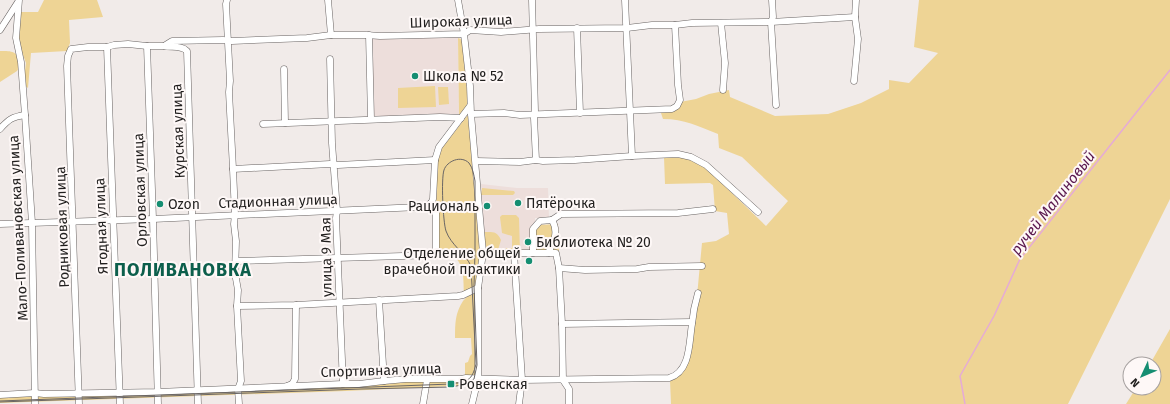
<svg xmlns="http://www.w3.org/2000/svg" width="1170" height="404" font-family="'Fira Sans',sans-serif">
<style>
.built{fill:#eddedb}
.green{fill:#eed495}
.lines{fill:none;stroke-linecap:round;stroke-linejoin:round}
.stream{stroke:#e5abd6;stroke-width:1.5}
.minor-casing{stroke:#696463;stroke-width:7}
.minor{stroke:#fff;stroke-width:6}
.tram{stroke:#6a6665;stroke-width:1}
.poi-dot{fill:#158e72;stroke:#fef8f7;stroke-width:1.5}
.labels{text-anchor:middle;stroke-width:4;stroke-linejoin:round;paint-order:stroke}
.street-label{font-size:14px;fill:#211f1e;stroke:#fef8f7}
.poi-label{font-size:14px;fill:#211f1e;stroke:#fef8f7;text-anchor:start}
.water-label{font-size:15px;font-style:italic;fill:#5a184e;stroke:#fef8f7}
.district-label{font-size:18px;font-weight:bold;letter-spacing:1px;fill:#0d5f4c;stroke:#fef8f7}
</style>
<rect width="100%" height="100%" fill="#f1ebe9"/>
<!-- built -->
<g class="built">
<polygon points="454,37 458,38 459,114 373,117 371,39"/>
<polygon points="481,184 517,188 548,188 549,218 535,218 536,252 488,253 484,248"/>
</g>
<!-- green -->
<g class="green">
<polygon points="44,0 97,0 103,17 69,20 70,43 67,51 31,53 28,88 23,84 26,63 17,39 20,12 38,12"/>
<path d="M919,0H1170V199L1068,404H671L670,380L675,379L679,375L694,328L702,243L716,241L729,234L727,213L715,211L713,185L710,183L665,184L664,157L691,158L708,170L766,226L788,201L742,157L719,148L718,134C697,126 685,119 663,119L660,110H672L680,102L696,99L709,94L729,90L730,97L775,116L828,114L861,103L889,89V80L909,83L938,53L914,47Z"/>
<polygon points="458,38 461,39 462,41 468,103 460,115 459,114"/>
<path d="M0,51C13,51 16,51 22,63L17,71L0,82Z"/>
<polygon points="435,86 436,107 398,108 398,88"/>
<polygon points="438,87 448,87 449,104 439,105"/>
<path d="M467,116H468L480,246L479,269L475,286L464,294C463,281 465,268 456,258L438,257L436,186L438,155L442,148Z"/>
<polygon points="482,188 514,191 515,193 513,195 481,195"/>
<polygon points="502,215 516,215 519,218 520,252 506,251 506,248 512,248 512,236 502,233 500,217"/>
<polygon points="558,224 559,251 536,252 535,228 538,225"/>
<path d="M484,232C493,232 497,231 501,240L498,250L496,253L486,251Z"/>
<path d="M475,292L476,374L474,377L465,376V363L468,362L470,356L472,354L471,338H455C455,324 455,313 463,301C467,297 470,293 475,292Z"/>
<polygon points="1170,329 1170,404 1126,404 1136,388 1154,388 1154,364 1150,364"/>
<polygon points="472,380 474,382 472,385 346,391 0,403 0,396 384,382"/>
</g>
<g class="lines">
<!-- stream -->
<polyline class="stream" points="965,404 960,376 994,316 1020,259 1170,70"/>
<!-- minor casing -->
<g class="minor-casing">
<g id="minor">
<polyline points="19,0 16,38 21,62 25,115 32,223 35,404"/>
<polyline points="227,0 226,4 230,81 229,92 233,169 235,214 234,224 236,241 235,273 238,290 237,306 241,381 238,389 239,404"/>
<polyline points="328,0 331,35"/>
<polyline points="458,0 464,34 470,86 471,114 483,253 478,288 478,379 472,404"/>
<polyline points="532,0 535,111 534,118 536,160"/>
<polyline points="625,0 632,156"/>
<polyline points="772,0 773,17 771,22 776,105"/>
<polyline points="721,23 725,63 723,90"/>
<polyline points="577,28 580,113"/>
<polyline points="0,30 18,2"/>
<polyline points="369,35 371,119"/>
<polyline points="147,46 153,219 158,404"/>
<path d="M164,46C171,48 181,45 187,51L198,404"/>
<polyline points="107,47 120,404"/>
<polyline points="330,59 332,143 337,211 336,218 343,384"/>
<polyline points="284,69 285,123"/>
<polyline points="854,81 858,39 855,17 856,0"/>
<polyline points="471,114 504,113 520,115 672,109 677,106 680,100 678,85 675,25"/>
<polyline points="263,124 440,117 461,118"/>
<path d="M0,129C9,119 12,117 25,115"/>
<polyline points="476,161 520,162 536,160 543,161 575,160 632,156 678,154 691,157 706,165 758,212"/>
<polyline points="233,169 330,164 338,165 435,160"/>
<polyline points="552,220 561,214 678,213 713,209"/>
<path d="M0,224L153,219L419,207C426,206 431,206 433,199L435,160L439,147L470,106"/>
<polyline points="483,253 556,253 559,268 562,324 563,380 569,389 569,404"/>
<polyline points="514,253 522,380 519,404"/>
<polyline points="533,253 533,229 540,221 552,220"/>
<path d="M548,253C554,242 559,232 552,220"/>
<polyline points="236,261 436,255 436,207 432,203"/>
<polyline points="559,268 585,270 637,269 649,267 702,266"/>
<polyline points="379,300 384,381"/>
<polyline points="237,306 296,305 458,296 463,295 478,288"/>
<polyline points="562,324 692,322"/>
<polyline points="287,386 292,384 295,379 296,305"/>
<path d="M0,395L35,393L44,394L158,392L343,384H359L384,381L406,379H461L466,378L522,380L669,378C691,372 689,341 692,324C693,313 695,303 698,293"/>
<polyline points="79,404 67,66 68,56 71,49 88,47 107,47 114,45 128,44 147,46 164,46 172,41 223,40 232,41 307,38 331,35 366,35 380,36 464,34 470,30 501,32 539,29 627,28 652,25 675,25 692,23 771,22 855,17"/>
<polyline points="423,404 427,380"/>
</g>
</g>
<!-- minor -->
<use href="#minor" class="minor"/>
<!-- tram -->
<path class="tram" d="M0,401L451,384C467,382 472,381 476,364L471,266C465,253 451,245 446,231C443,222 441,179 444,170C447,161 461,155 469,163C473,168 474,176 475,181V252L474,286L477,365L474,379L467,384L451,387L361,389L0,402"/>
</g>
<!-- markers -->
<g class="poi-dot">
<circle cx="415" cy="76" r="4"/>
<circle cx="518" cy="203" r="4"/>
<circle cx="160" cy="204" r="4"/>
<circle cx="487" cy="206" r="4"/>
<circle cx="528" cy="242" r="4"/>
<circle cx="529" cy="261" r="4"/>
<rect x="447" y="380" width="8" height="8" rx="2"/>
</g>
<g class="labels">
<!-- street labels -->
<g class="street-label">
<text transform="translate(461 21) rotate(-2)" y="5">Широкая улица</text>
<text transform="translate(178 131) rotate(-92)" y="5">Курская улица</text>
<text transform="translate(140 190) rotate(-92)" y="5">Орловская улица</text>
<text transform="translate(278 201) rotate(-2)" y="5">Стадионная улица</text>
<text transform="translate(101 226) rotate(-92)" y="5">Ягодная улица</text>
<text transform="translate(62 227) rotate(-92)" y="5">Родниковая улица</text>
<text transform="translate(18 228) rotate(-93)" y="5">Мало-Поливановская улица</text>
<text transform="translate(326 257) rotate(-91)" y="5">улица 9 Мая</text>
<text transform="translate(381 370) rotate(-2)" y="5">Спортивная улица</text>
</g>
<!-- poi labels -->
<g class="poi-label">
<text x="423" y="81">Школа № 52</text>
<text x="526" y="208">Пятёрочка</text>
<text x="168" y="209">Ozon</text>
<text x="479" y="211" text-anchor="end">Рациональ</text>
<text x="536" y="247">Библиотека № 20</text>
<text x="521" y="258" text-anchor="end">Отделение общей<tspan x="521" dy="16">врачебной практики</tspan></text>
<text x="459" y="389">Ровенская</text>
</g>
<!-- water labels -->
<g class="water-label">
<text transform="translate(1053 203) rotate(-52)" y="5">ручей Малиновый</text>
</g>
<!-- district labels -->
<g class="district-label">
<text x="183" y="276">ПОЛИВАНОВКА</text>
</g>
</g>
<!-- north arrow -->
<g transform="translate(1142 376) rotate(226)"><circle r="19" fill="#fef8f7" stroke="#a6a1a0"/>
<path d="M0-3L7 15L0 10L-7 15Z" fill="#158e72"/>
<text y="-6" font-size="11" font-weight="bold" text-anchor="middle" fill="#211f1e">N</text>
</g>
</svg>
